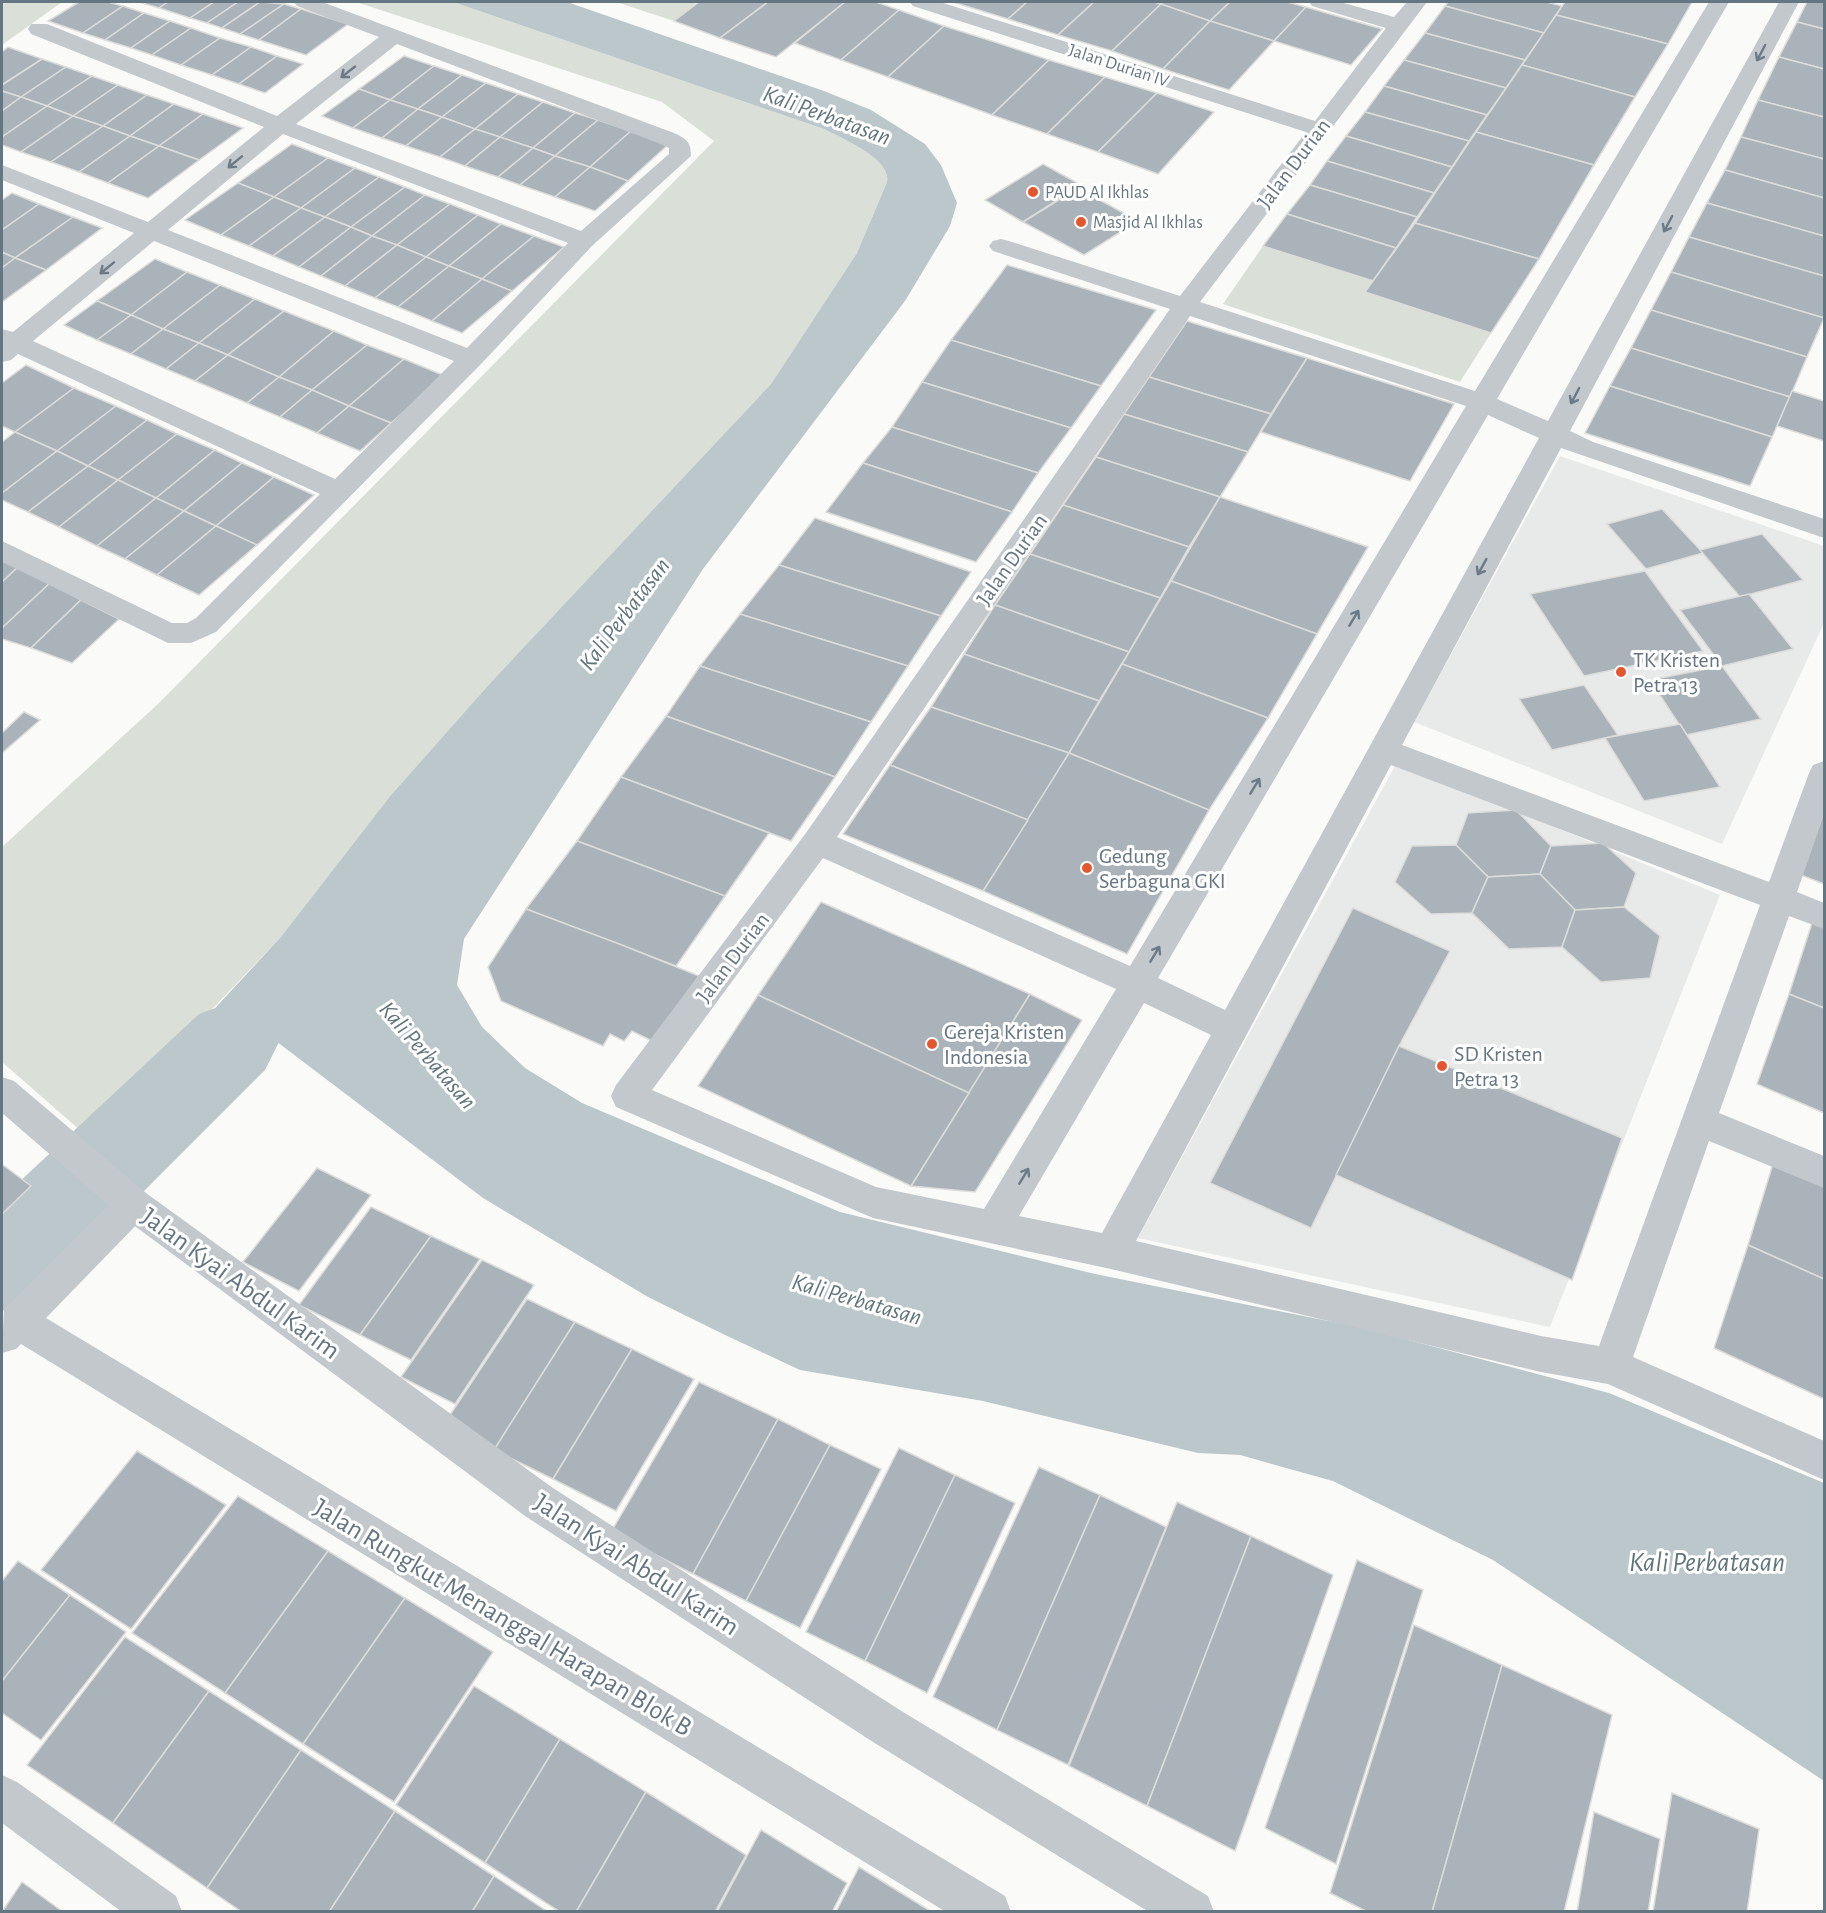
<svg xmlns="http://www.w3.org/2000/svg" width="1826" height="1913" font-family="'Alegreya Sans',sans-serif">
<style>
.built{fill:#e8e9e9}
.green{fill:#dadfd7}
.water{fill:#bbc7cb}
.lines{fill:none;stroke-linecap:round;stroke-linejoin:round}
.river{fill:#bbc7cb;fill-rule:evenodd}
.building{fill:#aab3b9;stroke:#dcdcda;stroke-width:1.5}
.minor{fill:#c3c8cc;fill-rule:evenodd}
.tertiary{fill:#c3c8cc;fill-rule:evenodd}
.oneway{stroke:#6a7a87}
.poi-dot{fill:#e4572e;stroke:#fff;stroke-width:2}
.labels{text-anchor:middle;stroke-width:6;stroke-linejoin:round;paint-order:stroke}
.far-street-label{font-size:18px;fill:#657683;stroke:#fff}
.far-poi-label{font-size:18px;fill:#657683;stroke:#fff;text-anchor:start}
.street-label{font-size:22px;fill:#657683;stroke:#fff}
.poi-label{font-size:22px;fill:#657683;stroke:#fff;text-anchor:start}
.water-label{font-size:24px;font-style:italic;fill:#60757c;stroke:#fff}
.near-street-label{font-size:27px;fill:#657683;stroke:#fff}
.near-water-label{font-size:28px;font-style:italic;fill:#60757c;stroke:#fff}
</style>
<rect width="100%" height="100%" fill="#fafaf8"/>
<!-- built -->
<g class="built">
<polygon points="1560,456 1824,546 1824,623 1722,844 1414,722"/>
<polygon points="1397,762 1720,895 1550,1327 1138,1238"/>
</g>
<!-- green -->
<g class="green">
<polygon points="2,2 62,2 2,45"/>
<path d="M356,2H453L824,129C841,138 892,159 887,182L857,253L771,384L493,680L391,795L280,938L89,1138L2,1062V847L159,703L714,141L662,102Z"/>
<polygon points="616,2 690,2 697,4 674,21"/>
<polygon points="1263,246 1373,281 1366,292 1491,333 1460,382 1223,304"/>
</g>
<!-- water -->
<path class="water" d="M453,2H567L824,91L871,110L925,144L941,165L957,203L950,226L905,301L703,569L464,939L457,985L482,1027L525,1068L582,1103L840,1212L1095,1274L1363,1328L1609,1393L1824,1483V1781L1493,1560L1333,1481L1240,1455L1198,1453L983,1401L800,1370L723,1334L648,1297L483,1198L252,1023L143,1132L117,1114L280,938L391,795L493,680L771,384L857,253L887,182C892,159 841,138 824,129Z"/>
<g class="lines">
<!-- river -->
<polygon class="river" points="232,1002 265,1014 279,1042 265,1070 38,1297 2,1311 2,1198 199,1014"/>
</g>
<!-- building -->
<g class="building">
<polygon points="79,2 108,2 123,6 83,33 48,21"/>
<polygon points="139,2 168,2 159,8"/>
<polygon points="168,2 214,2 190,18 159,8"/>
<polygon points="214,2 238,2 207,23 190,18"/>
<polygon points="238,2 260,2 222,28 207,23"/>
<polygon points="260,2 284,4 240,34 222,28"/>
<polygon points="699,2 768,2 720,38 674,21"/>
<polygon points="768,2 845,2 776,57 720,38"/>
<polygon points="845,2 876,2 899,10 841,60 795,43"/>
<polygon points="958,2 1027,2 1008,19 956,3"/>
<polygon points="1027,2 1094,2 1058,35 1008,19"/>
<polygon points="1094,2 1154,2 1161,4 1112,51 1058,35"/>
<polygon points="1163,2 1230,2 1210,21 1161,4"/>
<polygon points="1230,2 1287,2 1306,7 1274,41 1210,21"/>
<polygon points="1448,2 1547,2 1562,6 1544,33 1445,6"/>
<polygon points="1565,2 1692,2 1668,44 1556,15"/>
<polygon points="1807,2 1824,2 1824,29 1797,22"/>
<polygon points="284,4 301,9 259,40 240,34"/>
<polygon points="1161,4 1210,21 1163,69 1112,51"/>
<polygon points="123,6 144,13 105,40 83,33"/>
<polygon points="1445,6 1544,33 1525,60 1425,33"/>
<polygon points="1306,7 1382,29 1351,65 1274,41"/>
<polygon points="301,9 348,24 306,55 259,40"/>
<polygon points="899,10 944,26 888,77 841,60"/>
<polygon points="144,13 170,21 131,48 105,40"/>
<polygon points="1556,15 1668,44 1635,97 1522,65"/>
<polygon points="170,21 191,28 152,55 131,48"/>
<polygon points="1210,21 1274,41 1229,90 1163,69"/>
<polygon points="1797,22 1824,29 1824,69 1779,57"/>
<polygon points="944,26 998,43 1049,60 992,115 888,77"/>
<polygon points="191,28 220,38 181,65 152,55"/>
<polygon points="1425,33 1525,60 1506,88 1404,60"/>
<polygon points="220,38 251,47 212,75 181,65"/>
<polygon points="8,47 42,59 2,85 2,52"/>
<polygon points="251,47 277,56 239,84 212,75"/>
<polygon points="277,56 303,64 265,93 239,84"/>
<polygon points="404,56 434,66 390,100 359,89"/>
<polygon points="1779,57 1824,69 1824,117 1758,100"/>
<polygon points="42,59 66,67 21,97 2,91 2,85"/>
<polygon points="1049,60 1105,77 1047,134 992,115"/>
<polygon points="1404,60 1506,88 1487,115 1384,86"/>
<polygon points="1522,65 1635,97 1594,165 1476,132"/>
<polygon points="434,66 462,75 418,109 390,100"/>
<polygon points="66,67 92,76 47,106 21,97"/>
<polygon points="462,75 486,83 442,117 418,109"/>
<polygon points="92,76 118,85 73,116 47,106"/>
<polygon points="1105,77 1157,93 1098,152 1047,134"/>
<polygon points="486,83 518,94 475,129 442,117"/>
<polygon points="118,85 147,95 103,126 73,116"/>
<polygon points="1384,86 1487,115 1469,141 1365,112"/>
<polygon points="359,89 390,100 353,128 322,116"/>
<polygon points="2,91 21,97 2,111"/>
<polygon points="1157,93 1214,112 1158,174 1098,152"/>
<polygon points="518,94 543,102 500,137 475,129"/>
<polygon points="147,95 174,104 130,136 103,126"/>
<polygon points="21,97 47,106 2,137 2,111"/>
<polygon points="390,100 418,109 382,138 353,128"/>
<polygon points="1758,100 1824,117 1824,159 1741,137"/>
<polygon points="543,102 575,113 533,148 500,137"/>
<polygon points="174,104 203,114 159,146 130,136"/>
<polygon points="47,106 73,116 21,152 2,145 2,137"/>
<polygon points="418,109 442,117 406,146 382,138"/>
<polygon points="1365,112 1469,141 1452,167 1346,136"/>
<polygon points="575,113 598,120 555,156 533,148"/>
<polygon points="203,114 243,128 199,160 159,146"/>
<polygon points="73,116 103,126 51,162 21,152"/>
<polygon points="442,117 475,129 440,157 406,146"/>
<polygon points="598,120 631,131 590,167 555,156"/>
<polygon points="103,126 130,136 79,172 51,162"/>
<polygon points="475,129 500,137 465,166 440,157"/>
<polygon points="631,131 670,143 628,181 590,167"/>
<polygon points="1476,132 1594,165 1539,259 1415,223"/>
<polygon points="130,136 159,146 108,183 79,172"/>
<polygon points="1346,136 1452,167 1434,193 1327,161"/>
<polygon points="500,137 533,148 498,177 465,166"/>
<polygon points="1741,137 1824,159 1824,198 1725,170"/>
<polygon points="292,144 328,158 274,197 238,183"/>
<polygon points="159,146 199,160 148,198 108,183"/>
<polygon points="533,148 555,156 520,185 498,177"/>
<polygon points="555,156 590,167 555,197 520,185"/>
<polygon points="328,158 355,168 301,208 274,197"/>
<polygon points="1327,161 1434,193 1417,217 1310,185"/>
<polygon points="1043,164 1081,185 1023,222 985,200"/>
<polygon points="590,167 628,181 595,211 555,197"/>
<polygon points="355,168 379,177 325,217 301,208"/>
<polygon points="1725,170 1824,198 1824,236 1707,203"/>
<polygon points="379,177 405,187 351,227 325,217"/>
<polygon points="238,183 274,197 221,235 185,220"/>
<polygon points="1310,185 1417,217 1396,248 1287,214"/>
<polygon points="405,187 425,195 372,236 351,227"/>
<polygon points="1078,188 1138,221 1084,255 1023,222"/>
<polygon points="12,193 39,204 2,230 2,200"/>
<polygon points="425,195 450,204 397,245 372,236"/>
<polygon points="274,197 301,208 249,246 221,235"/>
<polygon points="1707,203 1824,236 1824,276 1689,237"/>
<polygon points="39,204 73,217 15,258 2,252 2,230"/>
<polygon points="450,204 478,215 426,257 397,245"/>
<polygon points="301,208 325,217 273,256 249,246"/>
<polygon points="1287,214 1396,248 1373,281 1263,246"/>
<polygon points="478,215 501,224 449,266 426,257"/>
<polygon points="73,217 102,228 46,270 15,258"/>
<polygon points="325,217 351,227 299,267 273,256"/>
<polygon points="1415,223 1539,259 1491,333 1365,292"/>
<polygon points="501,224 534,236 482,279 449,266"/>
<polygon points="351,227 372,236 321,276 299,267"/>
<polygon points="372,236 397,245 345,286 321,276"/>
<polygon points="534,236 564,247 512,291 482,279"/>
<polygon points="1689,237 1824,276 1824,318 1671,272"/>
<polygon points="397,245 426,257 375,298 345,286"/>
<polygon points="2,252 15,258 2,268"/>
<polygon points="426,257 449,266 398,307 375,298"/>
<polygon points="15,258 46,270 2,302 2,268"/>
<polygon points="155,259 187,272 131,315 97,301"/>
<polygon points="1007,265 1156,310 1101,386 951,340"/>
<polygon points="449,266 482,279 432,321 398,307"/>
<polygon points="187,272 220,285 163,329 131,315"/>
<polygon points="1671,272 1824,318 1807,357 1651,310"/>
<polygon points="482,279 512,291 462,333 432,321"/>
<polygon points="220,285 255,299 199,343 163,329"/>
<polygon points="255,299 284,311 228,355 199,343"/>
<polygon points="97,301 131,315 97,340 64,325"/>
<polygon points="1651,310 1807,357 1790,397 1631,348"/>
<polygon points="284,311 334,331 279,377 228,355"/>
<polygon points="131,315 163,329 131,354 97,340"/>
<polygon points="1187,321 1307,358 1271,414 1149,377"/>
<polygon points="163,329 199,343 166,369 131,354"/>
<polygon points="334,331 367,345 312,390 279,377"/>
<polygon points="951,340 1101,386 1071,428 922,382"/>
<polygon points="199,343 228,355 195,381 166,369"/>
<polygon points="367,345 404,359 349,406 312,390"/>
<polygon points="1631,348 1790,397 1772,437 1610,386"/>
<polygon points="228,355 279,377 247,403 195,381"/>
<polygon points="1307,358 1454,404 1410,481 1261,432"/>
<polygon points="404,359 445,376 391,423 349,406"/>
<polygon points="26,365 74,388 15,432 2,426 2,383"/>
<polygon points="279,377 312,390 280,417 247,403"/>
<polygon points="1149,377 1271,414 1248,452 1124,414"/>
<polygon points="922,382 1071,428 1038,473 892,427"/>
<polygon points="1610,386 1772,437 1750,486 1585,433"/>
<polygon points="74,388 116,406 57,451 15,432"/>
<polygon points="312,390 349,406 317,433 280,417"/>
<polygon points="1792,391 1824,401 1824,441 1777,426"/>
<polygon points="116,406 147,420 88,466 57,451"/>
<polygon points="349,406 391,423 360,451 317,433"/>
<polygon points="1124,414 1248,452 1220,497 1096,457"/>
<polygon points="147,420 177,434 118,480 88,466"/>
<polygon points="892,427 1038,473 1012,512 863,463"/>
<polygon points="15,432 57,451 2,493 2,442"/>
<polygon points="177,434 215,450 156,498 118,480"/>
<polygon points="215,450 242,463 184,511 156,498"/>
<polygon points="57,451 88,466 28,512 2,500 2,493"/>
<polygon points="1096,457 1220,497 1189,547 1063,505"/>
<polygon points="242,463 274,477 216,526 184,511"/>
<polygon points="863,463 1012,512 976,562 826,512"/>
<polygon points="88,466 118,480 59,527 28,512"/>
<polygon points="274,477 314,495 257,545 216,526"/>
<polygon points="118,480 156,498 97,546 59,527"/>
<polygon points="1220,497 1368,547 1317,634 1171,581"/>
<polygon points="156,498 184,511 125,559 97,546"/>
<polygon points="1063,505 1189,547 1160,598 1030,554"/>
<polygon points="1662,509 1703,553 1646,569 1607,524"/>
<polygon points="184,511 216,526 157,575 125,559"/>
<polygon points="815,518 971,572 941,616 779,565"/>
<polygon points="216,526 257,545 199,595 157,575"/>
<polygon points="1762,534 1803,580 1740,597 1700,550"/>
<polygon points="1030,554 1160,598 1129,652 995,605"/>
<polygon points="2,559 19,566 2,582"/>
<polygon points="779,565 941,616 908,666 740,614"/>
<polygon points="19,566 50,583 2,628 2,582"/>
<polygon points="1645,571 1703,651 1584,676 1530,594"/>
<polygon points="1171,581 1317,634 1268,718 1122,664"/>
<polygon points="50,583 81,600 31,648 2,639 2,628"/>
<polygon points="1749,594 1793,649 1722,666 1680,610"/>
<polygon points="81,600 119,619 72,663 31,648"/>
<polygon points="995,605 1129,652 1099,701 964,654"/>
<polygon points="740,614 908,666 871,722 700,666"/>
<polygon points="964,654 1099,701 1069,753 931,707"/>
<polygon points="1122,664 1268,718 1209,810 1069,753"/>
<polygon points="700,666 871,722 835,777 666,716"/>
<polygon points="1722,666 1761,719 1686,735 1650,680"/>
<polygon points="1584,685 1618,735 1552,750 1519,699"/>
<polygon points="931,707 1069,753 1028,820 890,765"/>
<polygon points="24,712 40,720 2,753 2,733"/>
<polygon points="666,716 835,777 791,841 621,777"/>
<polygon points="1680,724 1720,787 1644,801 1605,738"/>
<polygon points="1069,753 1209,810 1127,954 983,891"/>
<polygon points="890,765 1028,820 983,891 843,834"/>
<polygon points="621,777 769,833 725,896 577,841"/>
<polygon points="1824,808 1824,884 1801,875"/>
<polygon points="1516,810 1551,846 1540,874 1488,877 1456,845 1468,813"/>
<polygon points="577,841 725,896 676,966 526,909"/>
<polygon points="1603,843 1636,873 1624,907 1575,910 1540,874 1551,846"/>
<polygon points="1456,845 1488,877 1472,913 1431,914 1395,882 1412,846"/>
<polygon points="1540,874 1575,910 1562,947 1509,949 1472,913 1488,877"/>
<polygon points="821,902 1030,994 969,1093 758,995"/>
<polygon points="1624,907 1660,936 1650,978 1601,982 1562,947 1575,910"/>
<polygon points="1353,908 1450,951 1399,1046 1311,1228 1210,1183"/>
<polygon points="526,909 622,945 699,976 652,1041 632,1031 624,1041 610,1034 603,1046 501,1001 488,967"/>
<polygon points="1813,920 1824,924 1824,1008 1789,994"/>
<polygon points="1030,994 1082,1020 975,1192 911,1186"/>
<polygon points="1789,994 1824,1008 1824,1113 1757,1084"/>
<polygon points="758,995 969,1093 911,1186 698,1086"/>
<polygon points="1399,1046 1622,1138 1572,1280 1336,1175"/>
<polygon points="1776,1154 1824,1175 1824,1279 1748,1245"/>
<polygon points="3,1165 31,1186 2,1214 2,1167"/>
<polygon points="317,1168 371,1195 299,1291 243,1262"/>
<polygon points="371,1207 431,1236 360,1335 299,1305"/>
<polygon points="431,1236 480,1259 411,1360 360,1335"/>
<polygon points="1748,1245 1824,1279 1824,1399 1714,1348"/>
<polygon points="482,1260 534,1285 455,1404 401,1377"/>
<polygon points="527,1299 575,1322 494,1450 444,1424"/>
<polygon points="575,1322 632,1349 553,1479 494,1450"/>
<polygon points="632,1349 694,1379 616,1511 553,1479"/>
<polygon points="699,1382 778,1419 693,1574 611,1532"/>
<polygon points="778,1419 830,1445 746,1601 693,1574"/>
<polygon points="830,1445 881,1469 800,1628 746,1601"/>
<polygon points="899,1448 955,1475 865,1661 806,1632"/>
<polygon points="137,1451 226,1505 131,1629 41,1570"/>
<polygon points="1039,1467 1100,1495 997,1730 933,1697"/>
<polygon points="955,1475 1015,1503 927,1693 865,1661"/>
<polygon points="1100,1495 1166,1527 1068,1765 997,1730"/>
<polygon points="238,1496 328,1551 225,1693 132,1633"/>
<polygon points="1177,1502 1251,1536 1147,1806 1069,1766"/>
<polygon points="1251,1536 1333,1575 1235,1851 1147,1806"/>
<polygon points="328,1551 405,1598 303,1744 225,1693"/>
<polygon points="1357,1560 1423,1590 1336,1864 1265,1828"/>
<polygon points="18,1561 70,1595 2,1681 2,1581"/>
<polygon points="70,1595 126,1632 41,1740 2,1713 2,1681"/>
<polygon points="405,1598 493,1652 394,1802 303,1744"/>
<polygon points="1414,1625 1502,1665 1432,1912 1368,1912 1330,1893"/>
<polygon points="125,1637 209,1691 113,1823 27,1765"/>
<polygon points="1502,1665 1612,1715 1564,1912 1432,1912"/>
<polygon points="474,1686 560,1739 485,1863 396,1805"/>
<polygon points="209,1691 301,1750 207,1888 113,1823"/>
<polygon points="560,1739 646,1792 576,1912 560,1912 485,1863"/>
<polygon points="301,1750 395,1811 329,1912 242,1912 207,1888"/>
<polygon points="646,1792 746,1855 715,1912 576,1912"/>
<polygon points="1672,1793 1759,1829 1747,1912 1653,1912"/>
<polygon points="395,1811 494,1876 472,1912 329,1912"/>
<polygon points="1594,1812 1660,1839 1648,1912 1577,1912"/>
<polygon points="761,1830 847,1883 832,1912 717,1912"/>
<polygon points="859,1867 932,1912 836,1912"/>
<polygon points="494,1876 548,1912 472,1912"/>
<polygon points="22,1882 63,1912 2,1912"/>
</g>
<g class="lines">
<!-- minor -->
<g class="minor">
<path d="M294,2H322L674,133C686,139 691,141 691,156L592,246L480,365L216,632L191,643H168L2,562V541L172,623H187L196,618L320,494L18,354L11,360L2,362V329L13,332L134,233L2,180V165L148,222L264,127L31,34L28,29L31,24H47L277,116L379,37L297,6ZM397,44L658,143L669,148V154L581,231L296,124ZM283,134L568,243L467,348L168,230ZM154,241L454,361L335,479L33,341Z"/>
<path d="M910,2H940L1315,121L1386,28L1312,6L1309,2H1340L1394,17L1407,2H1427L1200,302L1475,391L1709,2H1729L1497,399L1548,421L1779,2H1799L1570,431L1593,442L1824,519V538L1561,448L1402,745L1769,882L1809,773L1813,765L1824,761V815L1797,892L1824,903V929L1789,916L1719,1113L1824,1156V1188L1709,1141L1633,1357L1824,1441V1480L1608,1384L1541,1372L1111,1269L873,1218L616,1107L611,1096L616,1085L806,833L1170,309L993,251L989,246L993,241L1001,239L1009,241L1180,296L1306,132L913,6ZM1190,316L1466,406L1130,966L837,837ZM1488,415L1539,438L1225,1010L1158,978ZM1391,765L1760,905L1599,1346L1541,1336L1136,1241ZM823,858L1116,989L984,1209L876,1187L652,1090ZM1144,1003L1211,1035L1102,1233L1019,1216Z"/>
<polygon points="133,1188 146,1193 151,1204 146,1215 46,1318 1005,1896 1011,1912 946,1912 21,1344 16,1349 2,1353 4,1309 120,1193"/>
<polygon points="2,1775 17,1782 176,1896 182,1912 122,1912 2,1823"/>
</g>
<!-- tertiary -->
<polygon class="tertiary" points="2,1077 14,1081 146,1193 553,1488 903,1712 1208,1896 1214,1912 1149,1912 873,1742 525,1516 120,1215 2,1113"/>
</g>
<!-- one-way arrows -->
<defs><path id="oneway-shaft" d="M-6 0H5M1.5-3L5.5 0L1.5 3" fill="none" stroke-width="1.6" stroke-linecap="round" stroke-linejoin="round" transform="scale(1.5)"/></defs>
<g class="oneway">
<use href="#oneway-shaft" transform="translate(1761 53) rotate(118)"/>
<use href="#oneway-shaft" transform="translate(348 72) rotate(142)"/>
<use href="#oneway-shaft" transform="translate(235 162) rotate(141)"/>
<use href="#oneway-shaft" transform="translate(1668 224) rotate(118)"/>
<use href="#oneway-shaft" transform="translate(107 268) rotate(141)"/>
<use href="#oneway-shaft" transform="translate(1575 396) rotate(118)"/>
<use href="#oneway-shaft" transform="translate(1482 567) rotate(119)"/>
<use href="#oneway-shaft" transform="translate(1354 618) rotate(-59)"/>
<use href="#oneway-shaft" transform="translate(1255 786) rotate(-59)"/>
<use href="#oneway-shaft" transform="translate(1155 954) rotate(-59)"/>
<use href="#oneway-shaft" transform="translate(1024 1176) rotate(-59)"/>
</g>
<!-- markers -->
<g class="poi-dot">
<circle cx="1033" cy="192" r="6"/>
<circle cx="1081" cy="222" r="6"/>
<circle cx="1621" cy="672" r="6"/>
<circle cx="1087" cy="868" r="6"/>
<circle cx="932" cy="1044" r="6"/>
<circle cx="1442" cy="1066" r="6"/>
</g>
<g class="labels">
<!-- far-street labels -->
<g class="far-street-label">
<text transform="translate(1119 65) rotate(18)" y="6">Jalan Durian IV</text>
</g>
<!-- far-poi labels -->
<g class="far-poi-label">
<text x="1045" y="198">PAUD Al Ikhlas</text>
<text x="1093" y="228">Masjid Al Ikhlas</text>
</g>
<!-- street labels -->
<g class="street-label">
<text transform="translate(1293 163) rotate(-53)" y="8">Jalan Durian</text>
<text transform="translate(1011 559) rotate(-55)" y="8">Jalan Durian</text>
<text transform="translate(732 957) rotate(-53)" y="8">Jalan Durian</text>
</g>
<!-- poi labels -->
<g class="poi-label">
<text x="1633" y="667">TK Kristen<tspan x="1633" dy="25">Petra 13</tspan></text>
<text x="1099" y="863">Gedung<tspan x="1099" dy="25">Serbaguna GKI</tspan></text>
<text x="944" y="1039">Gereja Kristen<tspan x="944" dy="25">Indonesia</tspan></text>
<text x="1454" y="1061">SD Kristen<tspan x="1454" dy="25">Petra 13</tspan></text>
</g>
<!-- water labels -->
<g class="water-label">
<text transform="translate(827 115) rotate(20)" y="8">Kali Perbatasan</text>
<text transform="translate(624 614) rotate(-53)" y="8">Kali Perbatasan</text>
<text transform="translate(428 1055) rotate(49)" y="8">Kali Perbatasan</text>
<text transform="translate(857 1299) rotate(16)" y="8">Kali Perbatasan</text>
</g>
<!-- near-street labels -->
<g class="near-street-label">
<text transform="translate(241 1283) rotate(36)" y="9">Jalan Kyai Abdul Karim</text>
<text transform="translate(637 1564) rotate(33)" y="9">Jalan Kyai Abdul Karim</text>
<text transform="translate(503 1617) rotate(31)" y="9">Jalan Rungkut Menanggal Harapan Blok B</text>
</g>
<!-- near-water labels -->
<g class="near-water-label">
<text x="1707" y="1571">Kali Perbatasan</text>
</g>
</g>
<!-- border -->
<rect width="1826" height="1913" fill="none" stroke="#657683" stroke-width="6"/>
</svg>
